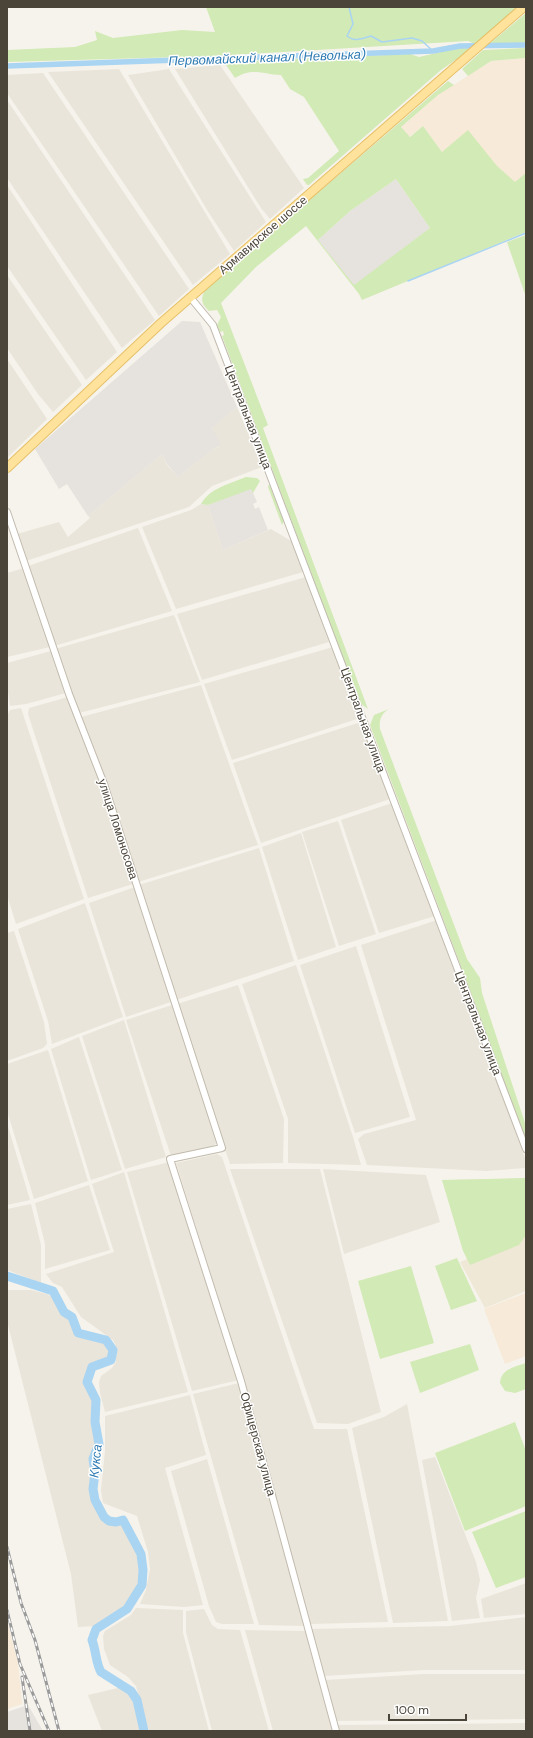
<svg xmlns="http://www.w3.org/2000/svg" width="533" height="1738" font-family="'DM Sans',sans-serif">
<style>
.residential{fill:#eae5da}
.commercial{fill:#f7ead8}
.industrial{fill:#e6e2dd}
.education{fill:#efe8d6}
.green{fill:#d2eab5;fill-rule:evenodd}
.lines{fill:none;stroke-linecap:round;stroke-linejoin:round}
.stream{stroke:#a9d4f2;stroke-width:1.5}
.canal{stroke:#a9d4f2;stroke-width:5.5}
.river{stroke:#a9d4f2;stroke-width:9}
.minor-casing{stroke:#c2bbae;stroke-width:8}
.major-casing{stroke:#e6c16a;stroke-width:10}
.minor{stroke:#fff;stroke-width:6}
.major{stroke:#ffe39c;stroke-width:8}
.rail-casing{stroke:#9a9a9a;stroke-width:3}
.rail{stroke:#fff;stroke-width:1.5;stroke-dasharray:4.5;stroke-linecap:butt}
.labels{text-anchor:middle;stroke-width:3;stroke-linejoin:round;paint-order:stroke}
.street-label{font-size:12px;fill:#4b4439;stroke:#fff}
.water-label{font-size:13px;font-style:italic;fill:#2e7ab2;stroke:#fff}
</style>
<rect width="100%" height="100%" fill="#f6f3ec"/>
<!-- residential -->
<g class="residential">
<polygon points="220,65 304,188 270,219 261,208 175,69"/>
<polygon points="119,69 230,254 193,285 48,72"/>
<polygon points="169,69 266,222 234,251 207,210 128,75"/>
<polygon points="43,73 189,289 159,316 7,93 7,75"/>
<polygon points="7,100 155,320 122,348 7,178"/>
<polygon points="7,185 117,352 86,380 7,266"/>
<polygon points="7,275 82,385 53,412 38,394 7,348"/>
<polygon points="7,359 47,419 7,458"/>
<polygon points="237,407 262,467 212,486 189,507 26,561 17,534 59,522 68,537 90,518 88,516 162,454 167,465 178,477 213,449 220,446 212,428"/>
<polygon points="201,504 208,505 223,550 271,529 293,542 303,572 176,609 142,527 191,510"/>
<polygon points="138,528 172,611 54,646 28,566"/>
<polygon points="24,568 50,647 7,657 7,573"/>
<polygon points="306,577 329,642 202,680 177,614"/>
<polygon points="174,615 200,682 79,713 55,649"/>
<polygon points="333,647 360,718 232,760 204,684"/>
<polygon points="51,651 66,693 26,704 10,706 7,685 7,663"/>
<polygon points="201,685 258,845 138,882 81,717"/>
<polygon points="68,697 101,784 133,884 88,898 28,714 29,708"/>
<polygon points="21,708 84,899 16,924 7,895 7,716 10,710"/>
<polygon points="361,722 390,799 261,843 233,763"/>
<polygon points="392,803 435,916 379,933 341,820"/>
<polygon points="338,821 376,934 339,946 302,832"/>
<polygon points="301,833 336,947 298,960 262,847"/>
<polygon points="259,848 294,961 176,1000 139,885"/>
<polygon points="135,887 171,1002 126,1017 89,903"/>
<polygon points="85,903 123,1017 52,1044 48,1021 18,929"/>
<polygon points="437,920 526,1161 526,1168 486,1171 367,1165 358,1139 364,1134 416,1120 361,945"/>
<polygon points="14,931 44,1022 47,1044 43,1048 7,1061 7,933"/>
<polygon points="356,946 410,1117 355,1133 300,965"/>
<polygon points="296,965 353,1137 361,1165 288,1163 288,1119 242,984"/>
<polygon points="238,985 284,1119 283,1163 230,1164 177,1004"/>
<polygon points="172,1005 217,1141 215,1145 205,1149 171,1156 126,1020"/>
<polygon points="124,1020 166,1157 125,1169 82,1036"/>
<polygon points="79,1037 122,1170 91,1180 51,1049"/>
<polygon points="48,1050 88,1181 34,1199 7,1111 7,1064"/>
<polygon points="7,1123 30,1200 7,1205"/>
<polygon points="217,1154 222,1157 226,1169 314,1429 347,1429 388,1622 310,1624 248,1393 176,1163"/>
<polygon points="170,1162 239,1380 192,1391 127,1172"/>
<polygon points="230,1169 320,1169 381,1412 348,1424 317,1423"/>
<polygon points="323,1169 426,1175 440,1222 344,1254"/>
<polygon points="124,1172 188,1392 105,1412 100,1393 99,1382 101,1376 112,1368 116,1362 116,1346 113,1340 81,1317 62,1287 53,1283 46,1274 114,1252 92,1184"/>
<polygon points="89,1185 110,1250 45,1269 45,1244 35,1203"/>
<polygon points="31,1204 41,1245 41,1283 7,1270 7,1209"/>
<polygon points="7,1290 31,1290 47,1294 52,1297 56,1305 63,1314 71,1320 76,1334 79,1336 95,1339 105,1342 109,1350 108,1358 91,1365 85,1381 94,1401 93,1425 96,1444 91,1459 93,1501 102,1519 108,1523 124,1525 139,1555 141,1569 139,1584 126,1608 96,1626 78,1627 71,1574 7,1321"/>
<polygon points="239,1383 305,1626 259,1625 193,1394"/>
<polygon points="190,1395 206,1455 165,1468 203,1605 184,1607 140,1604 146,1590 150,1569 148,1552 137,1516 103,1503 101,1490 105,1451 105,1416"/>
<polygon points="407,1404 448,1621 393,1623 352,1428 384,1417"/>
<polygon points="435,1457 476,1562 480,1580 476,1598 480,1618 452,1621 422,1460"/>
<polygon points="207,1459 254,1624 222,1624 216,1622 209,1606 171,1471"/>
<polygon points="526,1583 526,1614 484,1618 481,1599"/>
<polygon points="136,1608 183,1610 183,1633 209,1731 149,1731 136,1686 128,1677 110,1665 104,1649 103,1636 105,1631 131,1615"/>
<polygon points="204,1609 212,1625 218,1629 240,1630 269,1731 212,1731 186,1632 186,1611"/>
<polygon points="526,1617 526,1670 424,1670 324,1676 311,1629 450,1626"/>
<polygon points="245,1630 306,1631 333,1731 273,1731"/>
<polygon points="424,1674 526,1674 526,1719 335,1721 325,1680"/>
<polygon points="122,1687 134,1700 142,1731 102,1731 88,1695"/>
<polygon points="526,1723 526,1731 338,1731 337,1725"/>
</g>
<!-- commercial -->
<g class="commercial">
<polygon points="526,58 526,173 515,183 497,166 442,152 423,126 409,137 401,127 438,95 491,61"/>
<polygon points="526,1293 526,1356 505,1364 484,1309"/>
<polygon points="7,1621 18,1663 22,1704 7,1709"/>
</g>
<!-- industrial -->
<g class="industrial">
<polygon points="396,179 430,228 354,286 318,240 350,211"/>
<polygon points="182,321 200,322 237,407 212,428 221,445 213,449 178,477 167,464 162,454 88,516 67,484 59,489 35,449"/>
<polygon points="251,488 257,502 253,504 255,509 259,507 268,530 223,550 208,505"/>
<polygon points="28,1705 43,1731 7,1731 7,1712"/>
</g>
<!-- education -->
<polygon class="education" points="526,1178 526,1291 485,1308 460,1262 467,1259 442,1180"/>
<!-- green -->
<g class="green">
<polygon points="206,7 517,7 475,44 468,41 215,56 7,62 7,50 75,47 97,40 95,31 113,38 182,30 215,32"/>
<polygon points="526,13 526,44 488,45"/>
<path d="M458,48H467L470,50L441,70L309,185H307L303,179L308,178L339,151L304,97L290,89L281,75C262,74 252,67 235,78L224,62L410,54L419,57Z"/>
<polygon points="526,48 526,58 491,61 468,76 462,69 483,50"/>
<path d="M448,81L454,85L438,95L401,127L410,137L423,126L442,152L468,130L497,166L515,182L526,173V232L362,300L359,294L306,226L256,267L221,303L268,425L263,428L368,709L360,703L222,336L224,335L223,331L220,332L217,325L221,317L217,310L209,311C201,304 200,298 206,289ZM396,179L430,228L354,285L318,240L350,211Z"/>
<polygon points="526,235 526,297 507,242"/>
<path d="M246,477L257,478L260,481L253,493L251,489L208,505L201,504C210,488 229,484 246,477Z"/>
<polygon points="269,484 284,521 282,525 268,487"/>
<path d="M389,709C381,714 379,720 380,729L467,959L480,978L482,993L526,1126V1139L370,725L374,715Z"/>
<polygon points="526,1178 526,1235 519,1245 470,1265 463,1251 442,1180"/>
<polygon points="457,1258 477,1301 451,1310 435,1266"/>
<polygon points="411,1266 434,1343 380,1359 358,1281"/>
<polygon points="470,1344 479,1370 420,1393 410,1362"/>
<path d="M526,1363V1389L515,1393L505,1391L500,1383C501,1369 515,1367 526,1363Z"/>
<polygon points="515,1422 526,1451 526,1506 465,1531 435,1453"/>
<polygon points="526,1511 526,1577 496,1588 472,1532"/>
</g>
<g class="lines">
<!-- stream -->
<g class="stream">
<path d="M349,7L353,24L347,36C354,42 362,39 371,36L382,42L412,38L422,41L433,51"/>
<polyline points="408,281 526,233"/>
</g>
<!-- canal -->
<polyline class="canal" points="7,66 433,51 460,46 526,45"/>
<!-- river -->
<path class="river" d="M7,1276L53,1291L64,1312L72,1317L78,1333L106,1340L113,1350L111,1360L92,1367L87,1382L96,1400L95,1422L99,1444L93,1459L95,1473L93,1489L95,1500L104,1517L109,1521L116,1522L123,1520L141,1554L143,1570L142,1585L127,1609L96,1629L92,1640C96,1650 96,1664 101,1672L131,1691L137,1700L144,1731"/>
<!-- minor casing -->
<g class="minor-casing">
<g id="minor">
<polyline points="190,297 213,325 526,1149"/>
<polyline points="7,512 69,694 104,784 222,1148 170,1159 241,1381 336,1731"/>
</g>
</g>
<!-- major casing -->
<g class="major-casing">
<polyline id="major" points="7,468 161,323 524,7"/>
</g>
<!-- minor -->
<use href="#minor" class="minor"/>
<!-- major -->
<use href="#major" class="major"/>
<!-- rail casing -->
<g class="rail-casing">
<g id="rail">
<polyline points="7,1547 21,1603 35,1640 59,1731"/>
<polyline points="7,1610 20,1664 49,1731"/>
<polyline points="22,1677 30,1731"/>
</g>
</g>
<!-- rail -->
<use href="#rail" class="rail"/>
</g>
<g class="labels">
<!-- street labels -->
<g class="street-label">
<text transform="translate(263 235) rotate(-41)" y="4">Армавирское шоссе</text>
<text transform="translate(248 417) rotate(69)" y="4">Центральная улица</text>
<text transform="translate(363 720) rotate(70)" y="4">Центральная улица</text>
<text transform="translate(118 829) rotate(72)" y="4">улица Ломоносова</text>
<text transform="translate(478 1023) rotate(69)" y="4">Центральная улица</text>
<text transform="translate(258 1444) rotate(75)" y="4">Офицерская улица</text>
</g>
<!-- water labels -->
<g class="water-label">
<text transform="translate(267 57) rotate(-2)" y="5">Первомайский канал (Неволька)</text>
<text transform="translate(95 1461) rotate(-84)" y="5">Кукса</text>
</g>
</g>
<!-- border -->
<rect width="533" height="1738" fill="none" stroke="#4b4439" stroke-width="16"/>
<!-- scale -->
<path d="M389 1714v6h77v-6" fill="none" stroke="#4b4439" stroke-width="2"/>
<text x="395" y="1714" font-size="12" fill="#4b4439" stroke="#ffffff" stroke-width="3" paint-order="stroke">100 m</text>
</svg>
